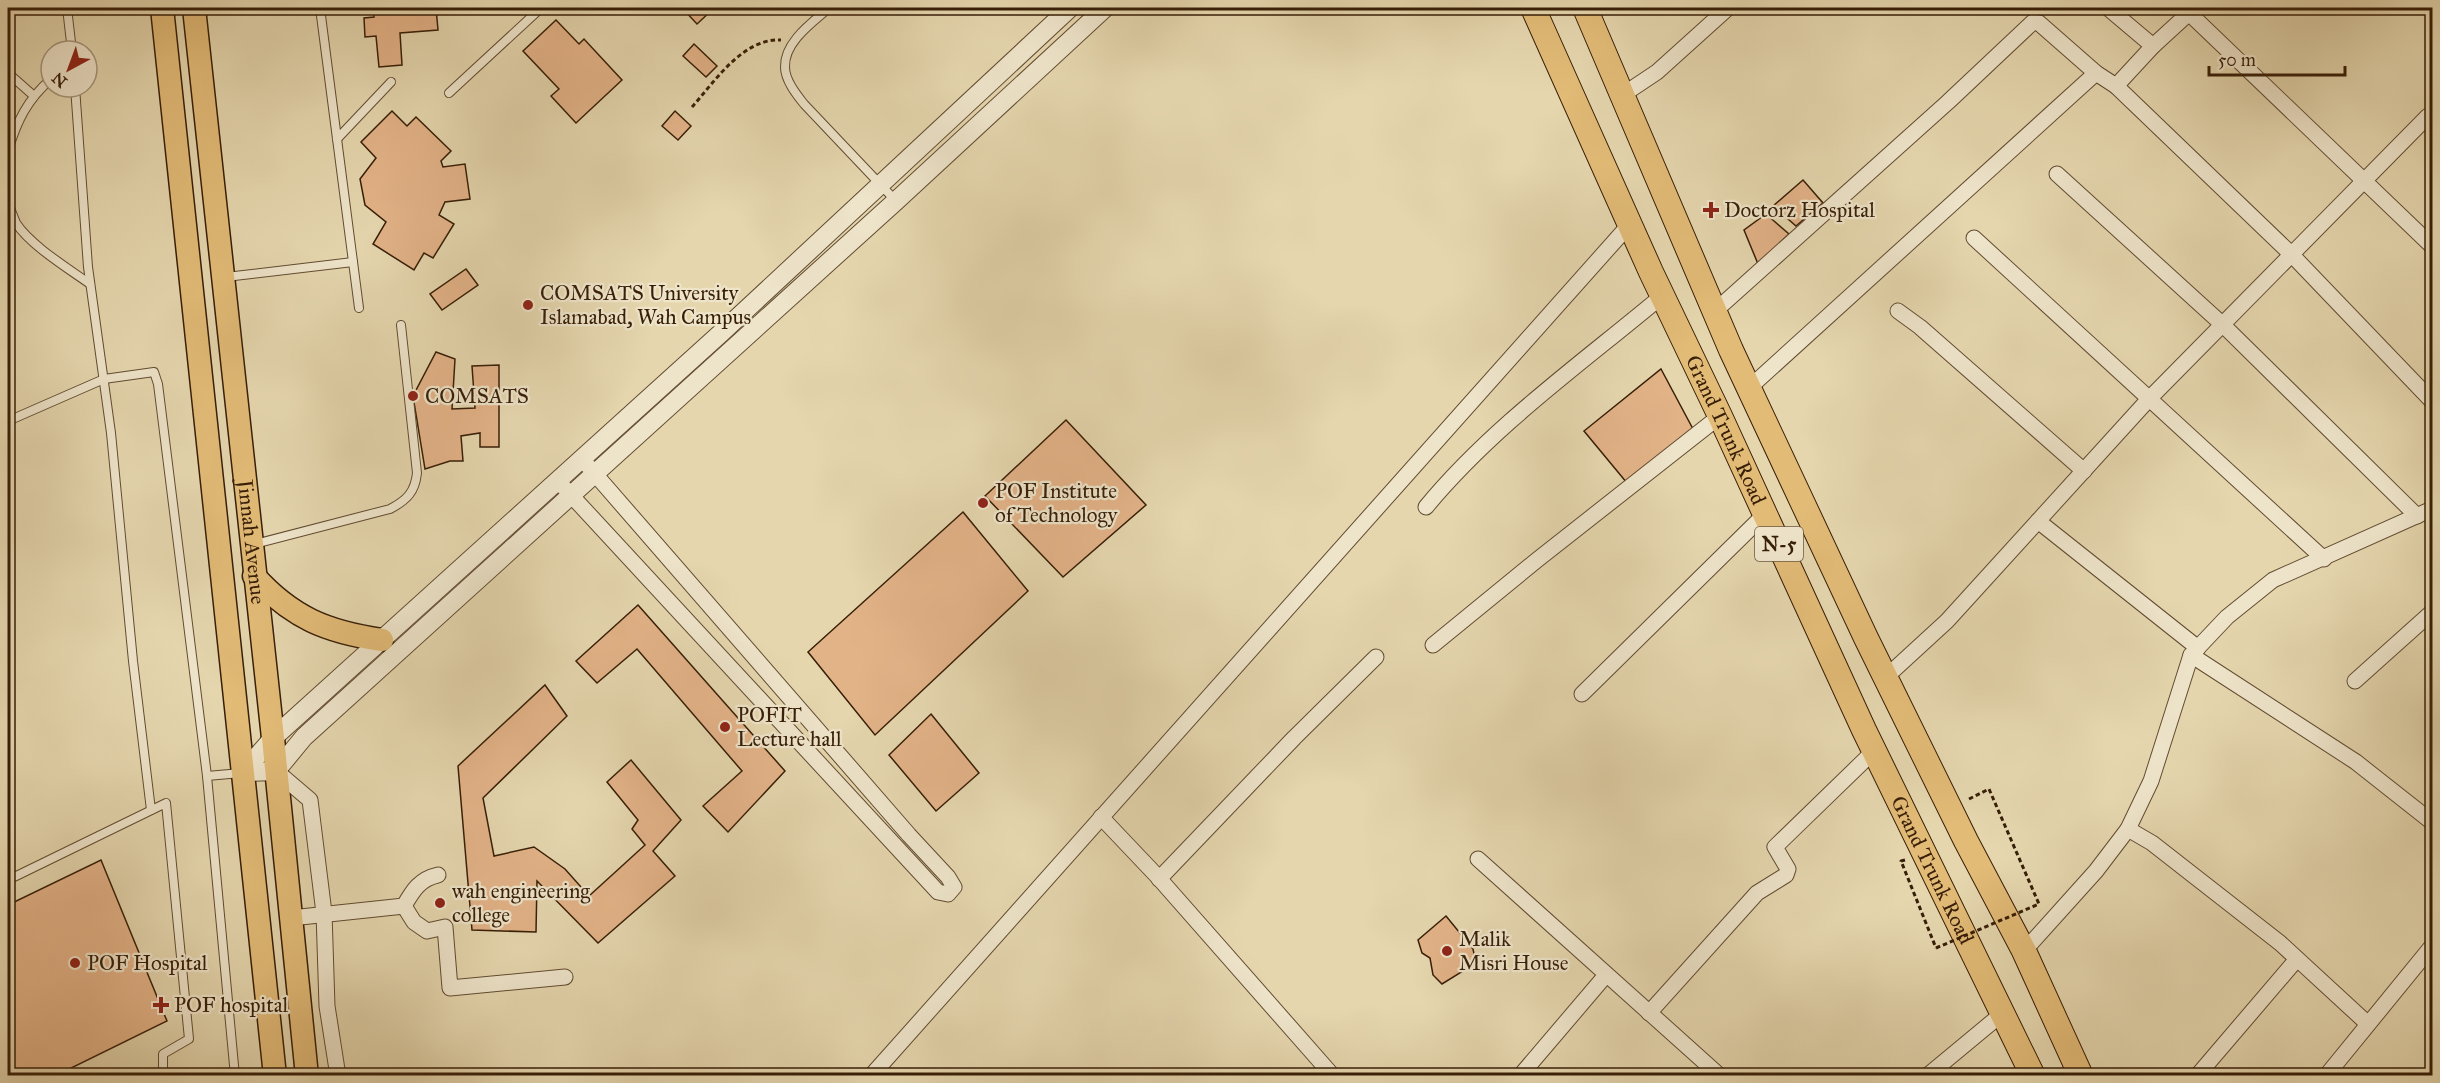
<svg xmlns="http://www.w3.org/2000/svg" width="2440" height="1083" font-family="'IM FELL Great Primer',serif">
<style>
.building{fill:#e3b388;stroke:#371e07;stroke-width:1.5}
.lines{fill:none;stroke-linecap:round;stroke-linejoin:round}
.service-casing{stroke:#624c31;stroke-width:10}
.minor-casing{stroke:#624c31;stroke-width:17}
.tertiary-casing{stroke:#624c31;stroke-width:20}
.primary-casing{stroke:#371e07;stroke-width:25}
.trunk-casing{stroke:#371e07;stroke-width:26}
.path{stroke:#371e07;stroke-width:3;stroke-dasharray:4.5 3;stroke-linecap:butt}
.service{stroke:#eee4ca;stroke-width:8}
.minor{stroke:#eee4ca;stroke-width:15}
.tertiary{stroke:#eee4ca;stroke-width:18}
.primary{stroke:#e2bb77;stroke-width:22}
.trunk{stroke:#e2bb77;stroke-width:24}
.path-bridge{stroke:#371e07;stroke-width:3;stroke-dasharray:4.5 3;stroke-linecap:butt}
.poi-dot{fill:#8f2418;stroke:#eee4ca;stroke-width:2}
.labels{text-anchor:middle;stroke-width:4.5;stroke-linejoin:round;paint-order:stroke}
.shield{fill:#eee4ca;stroke:#6e5942;stroke-width:1.5}
.shield-label{font-size:20px;font-weight:bold;fill:#371e07}
.poi-label{font-size:21px;fill:#371e07;stroke:#eee4ca;text-anchor:start}
.street-label{font-size:21px;fill:#371e07;stroke:#eee4ca}
</style>
<rect width="100%" height="100%" fill="#e5d6ae"/>
<filter id="stains"><feTurbulence type="fractalNoise" baseFrequency=".00333" numOctaves="4"/><feColorMatrix values="0 0 0 0 .2 0 0 0 0 .09 0 0 0 0 .02 0 0 0 .5 -.17"/></filter>
<radialGradient id="worn" r=".72"><stop offset=".6" stop-color="#630" stop-opacity="0"/><stop offset="1" stop-color="#630" stop-opacity=".3"/></radialGradient>
<!-- building -->
<g class="building">
<polygon points="373,8 436,8 438,30 400,33 402,65 379,67 376,36 365,37 364,18 374,17"/>
<polygon points="685,8 710,8 712,10 697,24 683,9"/>
<polygon points="556,20 579,44 584,39 622,80 576,123 551,96 559,89 523,51"/>
<polygon points="694,44 717,66 706,77 683,56"/>
<polygon points="392,111 407,126 416,117 451,151 441,161 443,167 465,164 470,199 445,202 439,215 454,224 433,258 424,253 414,270 373,244 386,222 365,205 360,179 376,158 361,142"/>
<polygon points="675,111 691,126 678,140 662,126"/>
<polygon points="1803,180 1823,203 1796,226 1773,206"/>
<polygon points="1766,214 1789,234 1758,264 1744,230"/>
<polygon points="466,269 478,285 442,310 430,294"/>
<polygon points="436,352 455,359 452,409 475,408 472,366 499,365 499,447 480,447 480,433 461,436 463,461 450,461 425,469 413,396"/>
<polygon points="1661,369 1693,429 1627,483 1584,431"/>
<polygon points="1066,420 1146,505 1063,577 985,496"/>
<polygon points="963,512 1028,591 875,735 808,652"/>
<polygon points="638,605 785,771 728,832 703,806 742,771 637,649 597,683 576,661"/>
<polygon points="545,685 567,716 483,798 494,856 534,847 565,869 589,896 645,845 632,829 638,820 607,782 631,760 681,820 653,851 675,876 598,943 537,881 536,932 472,930 458,766"/>
<polygon points="931,714 979,773 936,811 889,755"/>
<polygon points="101,860 167,1021 55,1076 8,1076 8,905"/>
<polygon points="1446,916 1473,949 1476,963 1442,984 1433,975 1430,958 1422,953 1418,940"/>
</g>
<g class="lines">
<!-- service casing -->
<g class="service-casing">
<g id="service">
<polyline points="67,8 72,51"/>
<polyline points="320,8 359,308"/>
<path d="M829,8C813,22 784,42 785,67C785,80 796,94 804,104L896,201"/>
<polyline points="8,73 34,96"/>
<polyline points="75,87 88,267 111,433 133,661 151,810"/>
<polyline points="449,93 541,8"/>
<polyline points="337,139 391,82"/>
<path d="M8,151C17,121 27,100 51,79"/>
<path d="M8,201C10,208 13,216 16,223C30,245 69,269 90,284"/>
<polyline points="226,277 353,262"/>
<polyline points="8,421 104,379 154,372 158,384 207,776 235,1076"/>
<path d="M255,544L390,509C407,500 415,492 417,473L401,325"/>
<polyline points="207,776 241,773"/>
<polyline points="8,880 166,803 189,1039 163,1054 163,1076"/>
</g>
</g>
<!-- minor casing -->
<g class="minor-casing">
<g id="minor">
<polyline points="2108,8 2153,46"/>
<polyline points="2188,8 2189,13 2432,246"/>
<polyline points="2189,13 2153,46 2116,86 2291,254 2432,401"/>
<polyline points="1621,96 1657,72 1728,8"/>
<polyline points="2057,174 2223,325 2417,516"/>
<polyline points="1974,238 2324,559"/>
<polyline points="1715,311 1948,102 2033,22 2039,23 2096,73 2116,86"/>
<polyline points="1898,311 1920,327 2084,471"/>
<polyline points="1749,388 2096,73"/>
<polyline points="558,481 938,892 948,894 954,887 948,877 909,835 582,459"/>
<path d="M1426,507C1493,426 1582,363 1662,296"/>
<polyline points="2038,521 2198,648"/>
<polyline points="1433,645 1537,560 1720,416"/>
<polyline points="2191,655 2356,762 2432,822"/>
<polyline points="1886,677 1947,621 2148,400 2428,116"/>
<polyline points="2355,681 2432,612"/>
<polyline points="1582,694 1765,514"/>
<polyline points="276,771 310,800 324,913 327,1006 338,1076"/>
<polyline points="1101,817 1157,876 1333,1076"/>
<polyline points="2128,829 2152,843 2280,943 2368,1024"/>
<polyline points="1478,859 1720,1076"/>
<polyline points="1159,879 1294,738 1376,657"/>
<path d="M404,906C413,890 420,879 438,875"/>
<polyline points="291,918 404,906 414,922 427,931 445,927 450,988 565,977"/>
<polyline points="2024,951 2096,871 2128,829 2151,781 2191,655 2227,617 2273,580 2432,509"/>
<polyline points="1649,1013 1757,893 1786,875 1788,869 1775,847 1874,751"/>
<polyline points="871,1076 1630,224"/>
<polyline points="1520,1076 1606,975"/>
<polyline points="1927,1076 2003,1013"/>
<polyline points="2197,1076 2297,959"/>
<polyline points="2326,1076 2432,946"/>
</g>
</g>
<!-- tertiary casing -->
<g class="tertiary-casing">
<g id="tertiary">
<polyline points="243,772 276,771 304,737 896,201 1105,8"/>
<polyline points="243,772 273,738 721,333 1070,8"/>
</g>
</g>
<!-- primary casing -->
<g class="primary-casing">
<g id="primary">
<polyline points="162,8 275,1076"/>
<path id="s1" d="M194,8L273,738L307,1076"/>
<path d="M254,576C292,618 327,632 382,640"/>
</g>
</g>
<!-- trunk casing -->
<g class="trunk-casing">
<g id="trunk">
<path id="s2" d="M1533,8L1651,272L1720,416L1864,730L2033,1076"/>
<polyline points="1585,8 1731,350 1866,638 1966,841 2024,951 2081,1076"/>
</g>
</g>
<!-- path -->
<g class="path">
<path d="M692,107C715,81 743,38 781,40"/>
<polyline points="1969,799 1989,789 2039,904"/>
<polyline points="1905,860 1901,861 1936,948"/>
</g>
<!-- service -->
<use href="#service" class="service"/>
<!-- minor -->
<use href="#minor" class="minor"/>
<!-- tertiary -->
<use href="#tertiary" class="tertiary"/>
<!-- primary -->
<use href="#primary" class="primary"/>
<!-- trunk -->
<use href="#trunk" class="trunk"/>
<!-- path-bridge -->
<polyline class="path-bridge" points="1936,948 2039,904"/>
</g>
<!-- markers -->
<g class="poi-dot">
<path d="M1708 201h6v6h6v6h-6v6h-6v-6h-6v-6h6z"/>
<circle cx="528" cy="305" r="6"/>
<circle cx="413" cy="396" r="6"/>
<circle cx="983" cy="503" r="6"/>
<circle cx="725" cy="727" r="6"/>
<circle cx="440" cy="903" r="6"/>
<circle cx="1447" cy="951" r="6"/>
<circle cx="75" cy="963" r="6"/>
<path d="M158 996h6v6h6v6h-6v6h-6v-6h-6v-6h6z"/>
</g>
<g class="labels">
<!-- shield labels -->
<rect class="shield" x="1755" y="527" width="48" height="34" rx="4.5"/>
<g class="shield-label">
<text x="1779" y="551">N-5</text>
</g>
<!-- poi labels -->
<g class="poi-label">
<text x="1724" y="217">Doctorz Hospital</text>
<text x="540" y="300">COMSATS University<tspan x="540" dy="24">Islamabad, Wah Campus</tspan></text>
<text x="425" y="403">COMSATS</text>
<text x="995" y="498">POF Institute<tspan x="995" dy="24">of Technology</tspan></text>
<text x="737" y="722">POFIT<tspan x="737" dy="24">Lecture hall</tspan></text>
<text x="452" y="898">wah engineering<tspan x="452" dy="24">college</tspan></text>
<text x="1459" y="946">Malik<tspan x="1459" dy="24">Misri House</tspan></text>
<text x="87" y="970">POF Hospital</text>
<text x="174" y="1012">POF hospital</text>
</g>
<!-- street labels -->
<g class="street-label">
<text dy="7" stroke="none"><textPath href="#s2" startOffset="464">Grand Trunk Road</textPath></text>
<text dy="7" stroke="none"><textPath href="#s1" startOffset="537">Jinnah Avenue</textPath></text>
<text dy="7" stroke="none"><textPath href="#s2" startOffset="950">Grand Trunk Road</textPath></text>
</g>
</g>
<!-- margin -->
<rect width="2440" height="1083" fill="none" stroke="#e5d6ae" stroke-width="30"/>
<rect x="9" y="9" width="2422" height="1065" fill="none" stroke="#371e07" stroke-width="3"/>
<rect x="15" y="15" width="2410" height="1053" fill="none" stroke="#371e07" stroke-width="1.5"/>
<!-- north arrow -->
<g transform="translate(69 69) rotate(221)"><circle r="28" fill="#eee4ca" stroke="#a5957c" stroke-width="1.5"/>
<path d="M0-4.5L10 22L0 15L-10 22Z" fill="#8f2418"/>
<text y="-9" font-size="16" font-weight="bold" text-anchor="middle" fill="#371e07">N</text>
</g>
<!-- scale -->
<path d="M2209 66v9h136v-9" fill="none" stroke="#371e07" stroke-width="3"/>
<text x="2218" y="66" font-size="18" fill="#371e07" stroke="#eee4ca" stroke-width="4.5" paint-order="stroke">50 m</text>
<rect width="100%" height="100%" filter="url(#stains)"/>
<rect width="100%" height="100%" fill="url(#worn)"/>
</svg>
